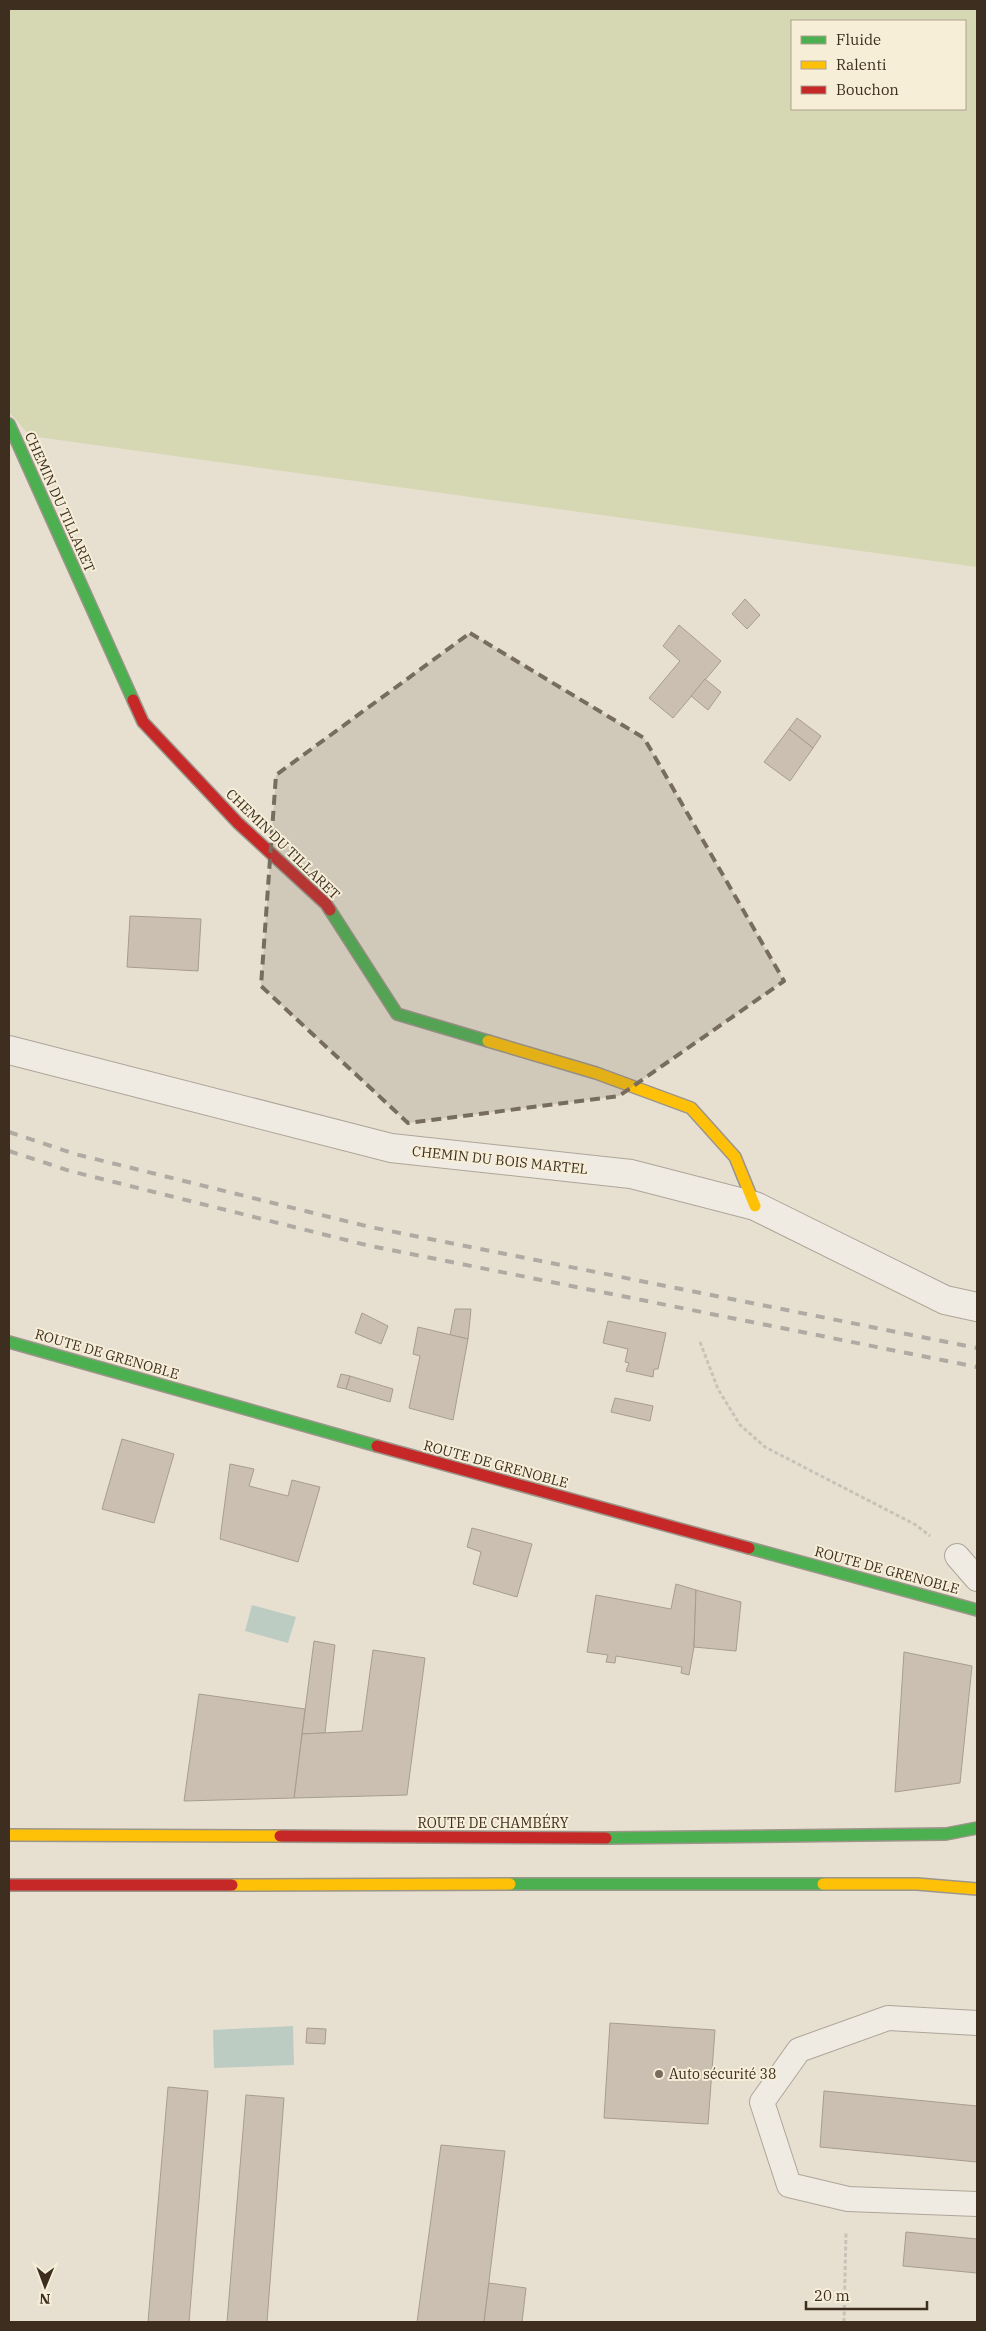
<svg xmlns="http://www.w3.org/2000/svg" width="986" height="2331" font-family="'IBM Plex Serif',serif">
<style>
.green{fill:#d6d7b3;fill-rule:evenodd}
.water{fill:#bcccc2}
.building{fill:#cbbfb2;stroke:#a89c90}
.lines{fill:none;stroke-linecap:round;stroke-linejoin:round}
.lane-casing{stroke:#ada599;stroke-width:26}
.street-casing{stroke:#ada599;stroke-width:30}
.fast-casing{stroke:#9c958a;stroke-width:14}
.slow-casing{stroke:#9c958a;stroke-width:14}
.jam-casing{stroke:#9c958a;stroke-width:14}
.path{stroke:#c8c2b9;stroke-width:3;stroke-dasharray:4 2.5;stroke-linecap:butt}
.lane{stroke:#efebe3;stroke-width:24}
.street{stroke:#efebe3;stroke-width:28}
.fast{stroke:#4caf50;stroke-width:11}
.slow{stroke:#ffc107;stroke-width:11}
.jam{stroke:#c62828;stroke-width:11}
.rail{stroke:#afaaa2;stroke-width:4;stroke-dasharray:9 9;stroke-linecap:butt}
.marked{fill:#786c5e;fill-opacity:0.2;stroke:#786c5e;stroke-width:4;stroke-dasharray:10 6;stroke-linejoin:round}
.poi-dot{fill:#786c5e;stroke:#f7eed8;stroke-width:2}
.labels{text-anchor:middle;stroke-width:4;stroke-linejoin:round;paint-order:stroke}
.street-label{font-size:14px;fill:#3d2e20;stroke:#f7eed8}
.poi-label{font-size:14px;fill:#3d2e20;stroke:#f7eed8;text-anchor:start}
</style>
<rect width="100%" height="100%" fill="#e7e0d1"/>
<!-- green -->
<path class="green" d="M9,9H977V567L30,436L9,412ZM792,21H965V109H792Z"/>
<!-- water -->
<g class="water">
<polygon points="252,1605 296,1617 288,1643 245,1631"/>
<polygon points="293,2026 294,2065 214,2068 213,2030"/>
</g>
<!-- building -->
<g class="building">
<polygon points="745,599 760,615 747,629 732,614"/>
<polygon points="679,625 721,661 673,718 649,698 680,661 663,646"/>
<polygon points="705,679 721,692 708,710 691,696"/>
<polygon points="797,718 821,736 813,748 789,729"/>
<polygon points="789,729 813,748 790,781 764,762"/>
<polygon points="130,916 201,919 198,971 127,967"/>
<polygon points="455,1309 471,1309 468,1339 450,1335"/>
<polygon points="362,1313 388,1326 381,1344 355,1333"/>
<polygon points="608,1321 666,1333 658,1369 654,1369 653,1377 626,1371 629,1363 625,1362 628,1349 603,1343"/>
<polygon points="418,1327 468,1339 453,1420 409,1408 420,1356 413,1354"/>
<polygon points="341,1374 350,1376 346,1389 337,1387"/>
<polygon points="350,1376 393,1389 390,1402 346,1389"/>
<polygon points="615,1398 653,1406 650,1421 611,1412"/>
<polygon points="122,1439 174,1454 154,1523 102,1509"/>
<polygon points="230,1464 254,1469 249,1486 288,1496 292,1480 320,1487 298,1562 220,1539"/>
<polygon points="472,1528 532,1544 517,1597 473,1584 481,1552 467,1547"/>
<polygon points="676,1584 696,1590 694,1647 689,1675 681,1673 682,1667 616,1656 615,1663 606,1662 608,1655 587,1652 596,1595 671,1609"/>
<polygon points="696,1590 741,1602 736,1651 694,1647"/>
<polygon points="314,1641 335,1645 325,1733 302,1734"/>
<polygon points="373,1650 425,1658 407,1795 294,1798 302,1734 362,1731"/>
<polygon points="904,1652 972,1666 960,1783 895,1792"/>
<polygon points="199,1694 305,1709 294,1798 184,1801"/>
<polygon points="610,2023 715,2030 708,2124 604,2118"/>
<polygon points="307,2028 326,2029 325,2044 306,2043"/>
<polygon points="168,2087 208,2091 189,2322 148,2322"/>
<polygon points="824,2091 977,2106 977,2162 820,2147"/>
<polygon points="246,2095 284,2098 267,2322 227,2322"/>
<polygon points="441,2145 505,2151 484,2322 417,2322"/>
<polygon points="906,2232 977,2239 977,2273 903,2266"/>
<polygon points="489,2283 526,2288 522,2322 484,2322"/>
</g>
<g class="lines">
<!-- lane casing -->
<g class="lane-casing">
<g id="lane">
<polyline points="957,1556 977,1579"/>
<polyline points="977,2023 888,2018 799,2050 762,2102 789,2185 848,2199 977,2204"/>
</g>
</g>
<!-- street casing -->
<g class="street-casing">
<polyline id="street" points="9,1050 391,1148 631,1174 755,1206 945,1300 977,1307"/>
</g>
<!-- fast casing -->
<g class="fast-casing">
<g id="fast">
<polyline points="9,424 133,700"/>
<polyline points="330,910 397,1014 488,1041"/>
<polyline points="9,1342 377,1446"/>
<polyline points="749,1548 977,1610"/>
<polyline points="606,1838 946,1834 977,1828"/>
<polyline points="510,1884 823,1884"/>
</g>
</g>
<!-- slow casing -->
<g class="slow-casing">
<g id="slow">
<polyline points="488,1041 596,1073 691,1108 735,1157 755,1206"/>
<polyline points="9,1835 280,1836"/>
<polyline points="823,1884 917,1884 977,1889"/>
<polyline points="232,1885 510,1884"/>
</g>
</g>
<!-- jam casing -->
<g class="jam-casing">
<g id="jam">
<polyline points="133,700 143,722 238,823 326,904 330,910"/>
<polyline points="377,1446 749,1548"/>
<polyline points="280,1836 606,1838"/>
<polyline points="9,1885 232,1885"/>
</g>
</g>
<!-- path -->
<g class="path">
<polyline points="700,1342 718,1389 740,1425 765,1447 916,1525 930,1536"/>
<polyline points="844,2322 846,2232"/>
</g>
<!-- lane -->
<use href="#lane" class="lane"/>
<!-- street -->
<use href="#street" class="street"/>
<!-- fast -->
<use href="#fast" class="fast"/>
<!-- slow -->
<use href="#slow" class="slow"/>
<!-- jam -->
<use href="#jam" class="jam"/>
<!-- rail -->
<g class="rail">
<polyline points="9,1132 75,1154 370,1227 977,1348"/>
<polyline points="9,1151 70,1171 366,1245 977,1367"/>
</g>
</g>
<!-- marked area -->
<path class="marked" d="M470,633L644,738L784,981L619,1096L408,1123L261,986L276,775Z"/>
<!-- markers -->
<circle class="poi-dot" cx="659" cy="2074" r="5"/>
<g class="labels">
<!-- street labels -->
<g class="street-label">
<text transform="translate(60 502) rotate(66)" y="5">CHEMIN DU TILLARET</text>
<text transform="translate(283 844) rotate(44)" y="5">CHEMIN DU TILLARET</text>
<text transform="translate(500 1160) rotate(6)" y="5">CHEMIN DU BOIS MARTEL</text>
<text transform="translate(107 1354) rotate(16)" y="5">ROUTE DE GRENOBLE</text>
<text transform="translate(496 1464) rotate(15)" y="5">ROUTE DE GRENOBLE</text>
<text transform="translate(887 1570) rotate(15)" y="5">ROUTE DE GRENOBLE</text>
<text x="493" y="1828">ROUTE DE CHAMBÉRY</text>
</g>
<!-- poi labels -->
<g class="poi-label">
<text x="669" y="2079">Auto sécurité 38</text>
</g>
</g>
<!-- border -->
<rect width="986" height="2331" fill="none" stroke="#3d2e20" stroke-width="20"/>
<!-- legend -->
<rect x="791" y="20" width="175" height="90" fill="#f7eed8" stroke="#ada18e"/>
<rect x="801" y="36" width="25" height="8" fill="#4caf50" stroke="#ada18e"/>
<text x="836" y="45" font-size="15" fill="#3d2e20">Fluide</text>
<rect x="801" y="61" width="25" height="8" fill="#ffc107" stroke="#ada18e"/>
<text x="836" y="70" font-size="15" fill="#3d2e20">Ralenti</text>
<rect x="801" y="86" width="25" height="8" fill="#c62828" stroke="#ada18e"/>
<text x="836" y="95" font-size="15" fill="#3d2e20">Bouchon</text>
<!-- north arrow -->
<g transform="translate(45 2286) rotate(181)" stroke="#f7eed8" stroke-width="4" paint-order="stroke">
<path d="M0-4L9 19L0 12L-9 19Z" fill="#3d2e20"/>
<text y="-8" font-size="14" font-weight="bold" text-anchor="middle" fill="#3d2e20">N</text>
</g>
<!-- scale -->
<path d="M806 2301v8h121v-8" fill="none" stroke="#3d2e20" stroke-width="2.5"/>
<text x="814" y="2301" font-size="15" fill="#3d2e20" stroke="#f7eed8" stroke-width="4" paint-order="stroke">20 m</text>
</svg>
